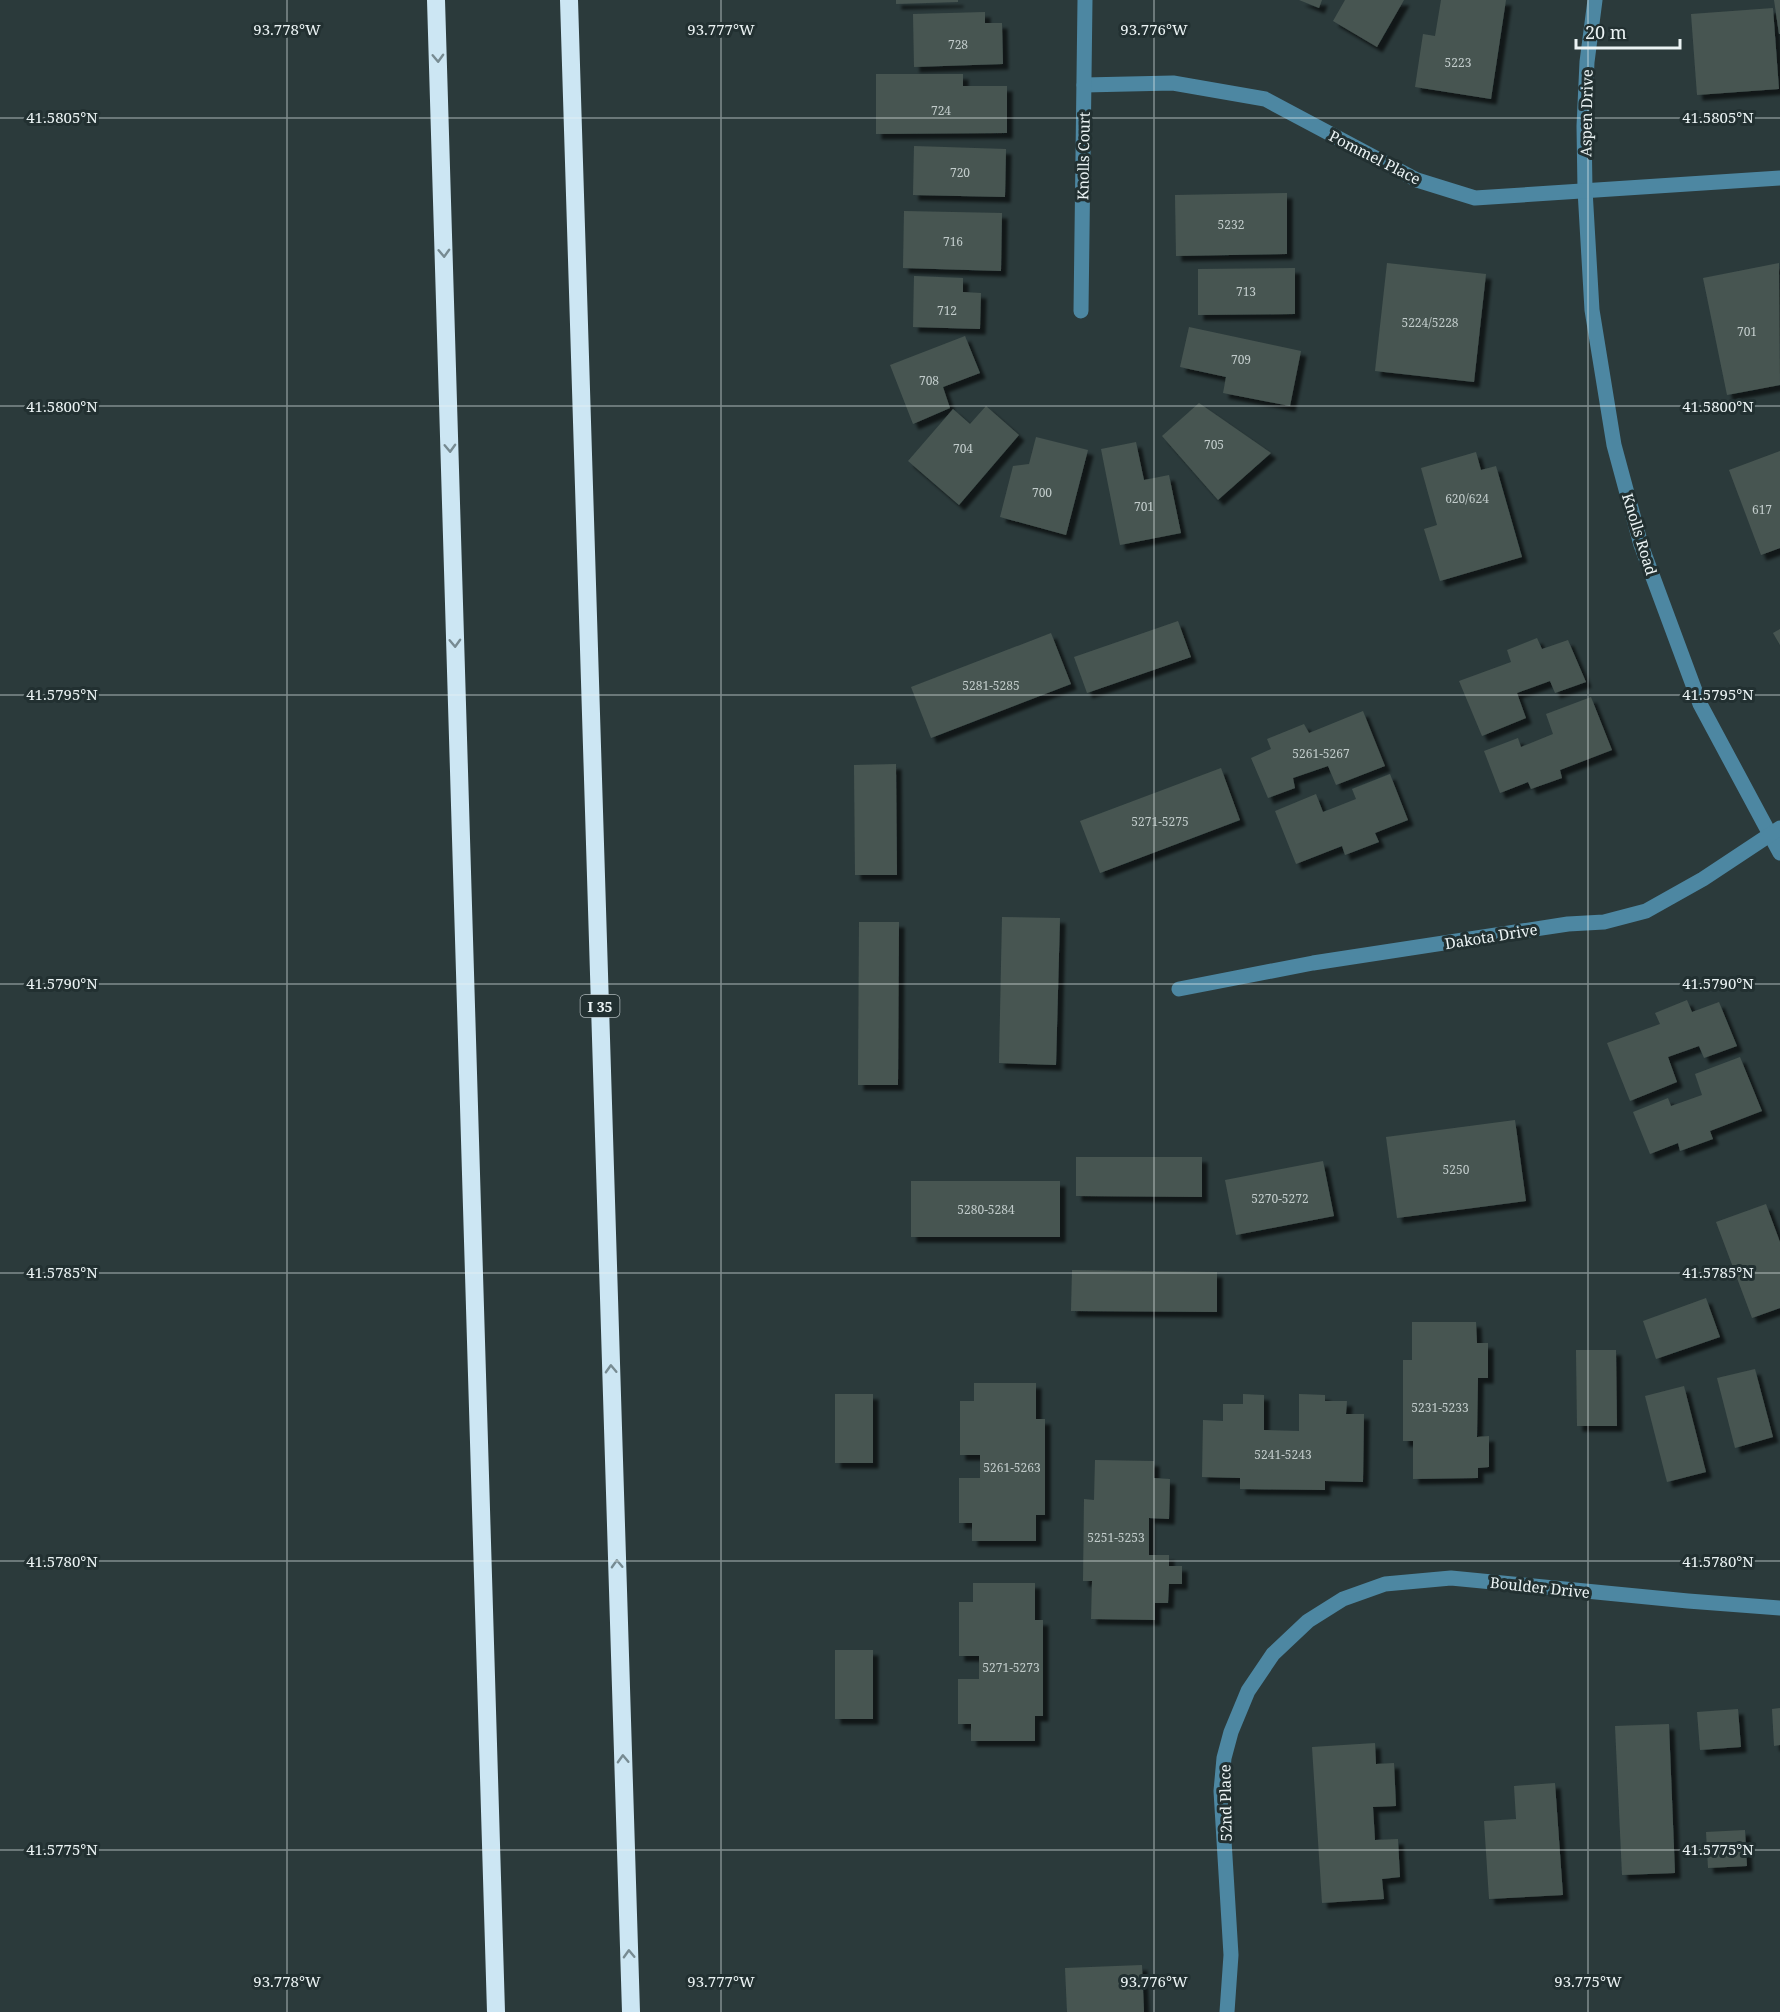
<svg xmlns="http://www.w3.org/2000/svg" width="1780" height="2012" font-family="'Noto Serif',serif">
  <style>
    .building { fill: #475551; filter: url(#shadow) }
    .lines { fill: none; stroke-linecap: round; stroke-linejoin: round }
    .minor { stroke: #4d87a2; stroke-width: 15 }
    .highway { stroke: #cce6f3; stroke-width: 18 }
    .oneway { stroke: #778b92 }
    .ticks { fill: none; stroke: #ebf3f4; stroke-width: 1.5; stroke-opacity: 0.45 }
    .labels { text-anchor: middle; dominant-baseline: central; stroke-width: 6; stroke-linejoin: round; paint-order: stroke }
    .number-label { font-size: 12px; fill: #c2cccb }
    .shield { fill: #223031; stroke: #afb8ba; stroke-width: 1.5 }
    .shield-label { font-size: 14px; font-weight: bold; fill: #ebf3f4 }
    .street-label { font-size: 15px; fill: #ebf3f4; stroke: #223031 }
    .ticks-label { font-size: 15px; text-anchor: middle; fill: #ebf3f4; stroke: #223031; stroke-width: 6; stroke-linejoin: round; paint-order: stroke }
  </style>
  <defs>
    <filter id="shadow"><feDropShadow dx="5.5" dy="5.5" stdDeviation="1.5" flood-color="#0009"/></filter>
  </defs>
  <rect width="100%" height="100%" fill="#2b3a3b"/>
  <g class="building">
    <path d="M896,0H958V2L896,4Z"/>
    <path d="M1299,0H1322L1319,8Z"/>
    <path d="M1345,0H1404L1377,47L1333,21Z"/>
    <path d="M1441,0H1506L1491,99L1415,87L1423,34L1435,36Z"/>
    <path d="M1774,0H1780V34H1779Z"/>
    <path d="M1773,8L1779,89L1697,95L1691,14Z"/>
    <path d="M985,12V23H1002L1003,64L914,67L913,14Z"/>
    <path d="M876,74H963V86H1007V133L876,134Z"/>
    <path d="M914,146L1006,149L1005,197L913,195Z"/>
    <path d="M1287,193V254L1176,256L1175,195Z"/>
    <path d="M904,211L1002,213L1001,271L903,268Z"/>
    <path d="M1387,263L1486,274L1474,382L1375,371Z"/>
    <path d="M1779,263L1780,385L1727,395L1703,278Z"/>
    <path d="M1295,268V314L1198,315V269Z"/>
    <path d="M914,276L963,278V292L981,293L980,329L913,327Z"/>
    <path d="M1189,327L1301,351L1290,406L1223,393L1226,377L1180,367Z"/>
    <path d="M965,336L980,373L943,387L950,408L913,424L890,365Z"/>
    <path d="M1199,403L1271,453L1218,500L1162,436Z"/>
    <path d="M986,406L1019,435L959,505L908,461L953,409L970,424Z"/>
    <path d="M1036,437L1088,450L1066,535L1000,517L1013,466L1029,464Z"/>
    <path d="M1136,442L1144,480L1169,475L1181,533L1120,545L1101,449Z"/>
    <path d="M1780,451V548L1761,555L1729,470Z"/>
    <path d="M1476,452L1481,470L1496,466L1522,557L1440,581L1424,529L1437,525L1421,468Z"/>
    <path d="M1178,621L1191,657L1087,693L1074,657Z"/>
    <path d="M1780,629V645L1773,633Z"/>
    <path d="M1051,633L1071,684L931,738L911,687Z"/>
    <path d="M1537,638L1542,649L1568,640L1586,682L1555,693L1550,681L1517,693L1526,718L1482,736L1459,681L1511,662L1507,650Z"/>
    <path d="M1591,697L1612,750L1560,770L1562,778L1531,789L1528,782L1500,793L1484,751L1518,738L1521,747L1553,734L1546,714Z"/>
    <path d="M1363,711L1385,766L1336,785L1328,766L1293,778L1295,788L1268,798L1251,758L1271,749L1267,739L1304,724L1309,733Z"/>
    <path d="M896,764L897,875H855L854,765Z"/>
    <path d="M1221,768L1240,820L1100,873L1080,821Z"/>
    <path d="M1390,774L1408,820L1375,833L1379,842L1345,855L1342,846L1296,864L1275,811L1316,794L1323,812L1356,799L1352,789Z"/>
    <path d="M1002,917L1060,918L1056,1065L999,1063Z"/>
    <path d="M859,922H899L898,1085H858Z"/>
    <path d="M1687,1000L1692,1012L1719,1002L1737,1046L1704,1058L1699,1046L1668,1057L1677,1082L1630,1101L1607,1043L1660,1024L1655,1013Z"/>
    <path d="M1740,1057L1762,1111L1710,1131L1713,1139L1680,1151L1678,1143L1650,1154L1633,1112L1668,1098L1671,1106L1702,1095L1695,1074Z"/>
    <path d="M1515,1120L1526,1201L1397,1218L1386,1137Z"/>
    <path d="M1076,1157H1202V1197L1076,1196Z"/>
    <path d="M1323,1161L1334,1216L1236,1235L1225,1180Z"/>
    <rect x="911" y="1181" width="149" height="56"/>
    <path d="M1766,1204L1780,1242V1308L1752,1318L1716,1222Z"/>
    <path d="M1072,1270L1217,1272V1312L1071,1311Z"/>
    <path d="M1706,1298L1720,1337L1656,1359L1643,1321Z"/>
    <path d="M1412,1322H1476L1477,1343H1488V1378H1478L1477,1437L1489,1436V1467L1478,1468V1478L1413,1479V1441H1403V1360H1412Z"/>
    <path d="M1576,1350H1616L1617,1426H1577Z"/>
    <path d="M1755,1369L1773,1437L1735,1448L1717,1378Z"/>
    <path d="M974,1383H1036V1419H1045V1515H1036V1541H972V1523H959V1478H980V1455H960V1401H974Z"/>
    <path d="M1684,1386L1706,1472L1667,1482L1645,1396Z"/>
    <rect x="835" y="1394" width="38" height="69"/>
    <path d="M1243,1394L1264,1395V1430L1299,1431V1394L1325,1395V1401H1347L1346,1414H1364L1363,1482L1325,1481V1490L1240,1489V1478L1202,1477L1203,1420L1223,1421V1404H1243Z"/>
    <path d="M1095,1460L1154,1461V1478L1170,1479L1169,1519L1149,1518V1555H1169V1566H1182V1584H1169L1168,1603H1155V1620L1091,1619L1092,1581H1083L1084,1499L1094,1500Z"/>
    <path d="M973,1583H1035V1620H1043V1716H1035V1741H971V1724H958V1679H979V1656H959V1602H973Z"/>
    <rect x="835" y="1650" width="38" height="69"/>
    <path d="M1780,1708V1745L1774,1746L1772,1709Z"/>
    <path d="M1738,1709L1741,1747L1700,1750L1697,1712Z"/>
    <path d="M1669,1724L1675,1873L1622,1875L1615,1726Z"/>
    <path d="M1375,1743L1376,1764L1394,1763L1396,1806L1373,1807L1375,1840L1398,1839L1400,1877L1382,1879L1384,1899L1322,1903L1312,1747Z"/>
    <path d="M1555,1783L1563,1895L1489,1899L1484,1821L1516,1819L1514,1786Z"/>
    <path d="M1745,1830L1747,1866L1708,1868L1706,1832Z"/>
    <path d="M1142,1965L1144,2012H1067L1065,1968Z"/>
  </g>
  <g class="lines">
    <g class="minor">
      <path d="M1595,0L1587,62L1584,126L1585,190L1592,310L1614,445L1641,545L1700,704L1780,853"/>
      <path d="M1084,85L1173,83L1265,99L1417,180L1475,198L1780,178"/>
      <path d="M1081,311L1085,0"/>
      <path d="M1179,989L1313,963L1568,924L1604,922L1646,911L1703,879L1780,828"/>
      <path d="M1227,2012L1231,1955L1221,1791L1224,1758L1231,1732L1248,1691L1273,1654L1308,1621L1343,1599L1385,1584L1451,1578L1688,1601L1780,1608"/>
    </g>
    <g class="highway">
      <path d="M436,0L496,2012"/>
      <path d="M569,0L631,2012"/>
    </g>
  </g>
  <defs><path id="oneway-chevron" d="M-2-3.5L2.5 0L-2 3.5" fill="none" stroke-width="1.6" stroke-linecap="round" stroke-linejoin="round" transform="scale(1.5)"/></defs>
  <g class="oneway">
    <use href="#oneway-chevron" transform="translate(438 58) rotate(88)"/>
    <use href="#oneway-chevron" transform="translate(444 253) rotate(88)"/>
    <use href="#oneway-chevron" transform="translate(450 448) rotate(88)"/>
    <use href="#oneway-chevron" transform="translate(455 643) rotate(88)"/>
    <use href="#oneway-chevron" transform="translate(611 1369) rotate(-92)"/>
    <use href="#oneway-chevron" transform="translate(617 1564) rotate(-92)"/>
    <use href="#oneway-chevron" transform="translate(623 1759) rotate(-92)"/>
    <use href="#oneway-chevron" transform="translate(629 1954) rotate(-92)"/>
  </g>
  <path class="ticks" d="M287,0V2012M721,0V2012M1154,0V2012M1588,0V2012M0,118H1780M0,406H1780M0,695H1780M0,984H1780M0,1273H1780M0,1561H1780M0,1850H1780"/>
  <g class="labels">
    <g class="number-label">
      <text x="958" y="44">728</text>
      <text x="1458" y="62">5223</text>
      <text x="941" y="110">724</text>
      <text x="960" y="172">720</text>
      <text x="1231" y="224">5232</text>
      <text x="953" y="241">716</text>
      <text x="1246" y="291">713</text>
      <text x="947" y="310">712</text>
      <text x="1430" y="322">5224/5228</text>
      <text x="1747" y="331">701</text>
      <text x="1241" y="359">709</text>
      <text x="929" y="380">708</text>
      <text x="1214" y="444">705</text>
      <text x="963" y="448">704</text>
      <text x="1042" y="492">700</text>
      <text x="1467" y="498">620/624</text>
      <text x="1144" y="506">701</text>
      <text x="1762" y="509">617</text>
      <text x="991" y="685">5281-5285</text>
      <text x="1321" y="753">5261-5267</text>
      <text x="1160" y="821">5271-5275</text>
      <text x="1456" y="1169">5250</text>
      <text x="1280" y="1198">5270-5272</text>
      <text x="986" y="1209">5280-5284</text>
      <text x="1440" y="1407">5231-5233</text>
      <text x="1283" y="1454">5241-5243</text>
      <text x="1012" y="1467">5261-5263</text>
      <text x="1116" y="1537">5251-5253</text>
      <text x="1011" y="1667">5271-5273</text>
    </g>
    <rect class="shield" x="580.5" y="995" width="39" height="22" rx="4.5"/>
    <g class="shield-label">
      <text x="600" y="1006">I 35</text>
    </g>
    <g class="street-label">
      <text transform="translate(1586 113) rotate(-89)">Aspen Drive</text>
      <text transform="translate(1083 156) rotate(-89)">Knolls Court</text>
      <text transform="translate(1375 157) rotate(27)">Pommel Place</text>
      <text transform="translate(1640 534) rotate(73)">Knolls Road</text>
      <text transform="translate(1491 936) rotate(-9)">Dakota Drive</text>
      <text transform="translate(1540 1587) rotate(6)">Boulder Drive</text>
      <text transform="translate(1225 1803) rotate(-91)">52nd Place</text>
    </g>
  </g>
  <g class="ticks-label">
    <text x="287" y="35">93.778°W</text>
    <text x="721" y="35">93.777°W</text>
    <text x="1154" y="35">93.776°W</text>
    <text x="62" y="123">41.5805°N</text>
    <text x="1718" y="123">41.5805°N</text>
    <text x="62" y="412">41.5800°N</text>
    <text x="1718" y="412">41.5800°N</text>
    <text x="62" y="700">41.5795°N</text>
    <text x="1718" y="700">41.5795°N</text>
    <text x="62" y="989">41.5790°N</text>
    <text x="1718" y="989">41.5790°N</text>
    <text x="62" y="1278">41.5785°N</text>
    <text x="1718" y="1278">41.5785°N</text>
    <text x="62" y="1567">41.5780°N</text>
    <text x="1718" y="1567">41.5780°N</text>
    <text x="62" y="1855">41.5775°N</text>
    <text x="1718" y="1855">41.5775°N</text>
    <text x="287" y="1987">93.778°W</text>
    <text x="721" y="1987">93.777°W</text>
    <text x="1154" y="1987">93.776°W</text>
    <text x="1588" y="1987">93.775°W</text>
  </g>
  <path d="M1576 39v9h104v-9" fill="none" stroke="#ebf3f4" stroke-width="3"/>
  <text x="1585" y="39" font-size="18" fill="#ebf3f4" stroke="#223031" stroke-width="4.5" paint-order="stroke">20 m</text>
</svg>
